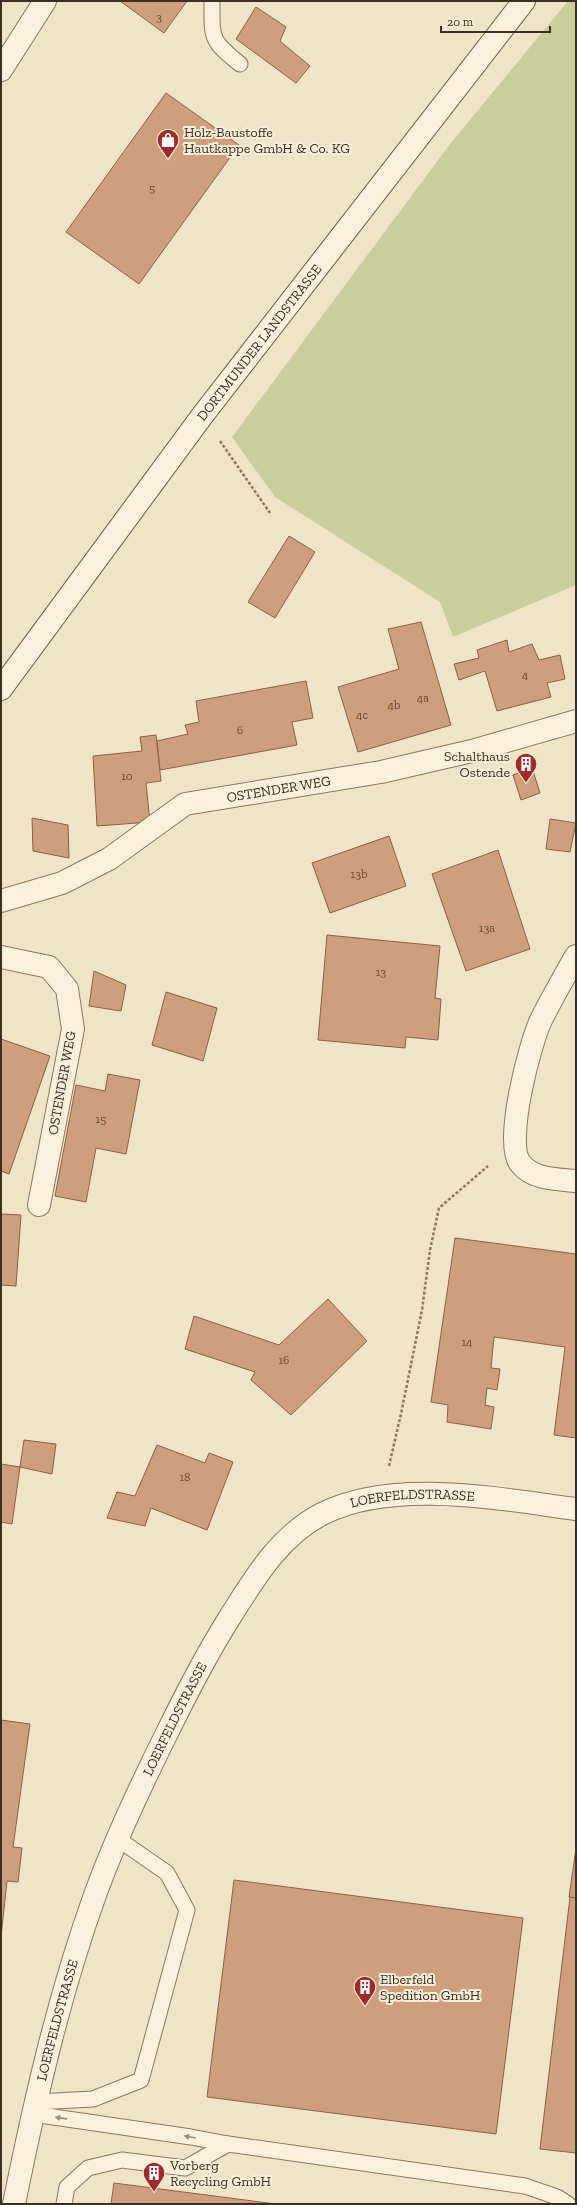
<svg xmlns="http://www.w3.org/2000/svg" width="577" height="2205" font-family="'Zilla Slab',serif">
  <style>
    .green { fill: #c9cf9b }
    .building { fill: #cf9f7d; stroke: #8d5f41 }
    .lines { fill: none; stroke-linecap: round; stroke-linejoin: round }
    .lane-casing { stroke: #8d765c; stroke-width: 17 }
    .street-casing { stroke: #8d765c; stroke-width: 24 }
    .secondary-casing { stroke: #6f573f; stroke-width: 24 }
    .path { stroke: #8d765c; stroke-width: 2.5; stroke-dasharray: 3 2; stroke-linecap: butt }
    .lane { stroke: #faf1dc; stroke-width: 15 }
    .street { stroke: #faf1dc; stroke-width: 22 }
    .secondary { stroke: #faf1dc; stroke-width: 22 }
    .oneway { fill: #9c907e }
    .labels { text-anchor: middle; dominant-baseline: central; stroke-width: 4; stroke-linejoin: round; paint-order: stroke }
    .number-label { font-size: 12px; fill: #624a37 }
    .poi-label { font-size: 14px; fill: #3d2e20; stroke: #f7eed8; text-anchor: start }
    .street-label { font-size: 14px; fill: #3d2e20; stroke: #f7eed8 }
  </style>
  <rect width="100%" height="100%" fill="#f0e4c8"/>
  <path class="green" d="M568,1H576V585L453,637L440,602L275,497L232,437L450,144Z"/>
  <g class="building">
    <path d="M120,1H187L164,33Z"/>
    <path d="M256,7L286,27L280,41L310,66L296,83L236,39Z"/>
    <path d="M166,93L239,145L139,284L66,232Z"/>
    <path d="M289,536L315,552L275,618L248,602Z"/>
    <path d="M421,622L451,725L358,752L338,687L399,669L388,629Z"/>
    <path d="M507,640L509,652L532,644L539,660L560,655L565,679L547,683L551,697L497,711L485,671L459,680L454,664L479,658L477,650Z"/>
    <path d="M306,681L313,718L292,722L297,745L160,770L157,741L188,734L185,725L199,722L196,701Z"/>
    <path d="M156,735L161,781L146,783L150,822L97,826L93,756L142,751L140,737Z"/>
    <path d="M532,768L540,793L521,800L513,775Z"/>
    <path d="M32,818L68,825L69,858L33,851Z"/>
    <path d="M550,819L576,823L570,852L546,849Z"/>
    <path d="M389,836L406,886L330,913L312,863Z"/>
    <path d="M498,850L530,949L466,971L432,874Z"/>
    <path d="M327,935L440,946L435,998L441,999L438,1040L406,1037L405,1048L318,1040Z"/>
    <path d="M94,971L126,985L121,1011L89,1006Z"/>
    <path d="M166,992L217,1008L203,1061L152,1045Z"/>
    <path d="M1,1039L50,1056L9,1174L1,1171Z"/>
    <path d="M108,1074L140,1080L126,1154L96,1148L86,1202L55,1196L76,1085L105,1091Z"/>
    <path d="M1,1214L21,1215L16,1286L1,1285Z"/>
    <path d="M455,1238L576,1254V1438L554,1435L565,1347L494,1337L491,1368L500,1369L497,1390L487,1388L485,1405L494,1407L491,1429L447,1422L448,1405L431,1402Z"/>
    <path d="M328,1299L367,1341L291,1415L251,1380L255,1372L185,1349L194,1316L279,1345Z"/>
    <path d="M24,1440L56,1444L52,1474L20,1467Z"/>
    <path d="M157,1445L205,1463L209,1453L233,1462L207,1530L151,1508L145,1526L107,1518L117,1492L135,1496Z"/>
    <path d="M1,1464L20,1467L12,1524L1,1522Z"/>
    <path d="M1,1720L30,1724L13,1847L22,1848L18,1882L7,1881L1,1937Z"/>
    <path d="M576,1848V1898L569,1897Z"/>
    <path d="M234,1880L523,1918L496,2134L207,2097Z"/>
    <path d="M570,1897L576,1898V2153L540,2149Z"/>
    <path d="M114,2183L276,2204H111Z"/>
  </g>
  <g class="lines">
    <g class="lane-casing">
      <g id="lane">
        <path d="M212,1C212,39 210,40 240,64"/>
        <path d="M36,2102L93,2099L141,2080L187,1910L167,1873L118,1839"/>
        <path d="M33,2114L191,2137L228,2144"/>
        <path d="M64,2204L67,2187L88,2168L122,2160L185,2168L228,2144L525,2186L557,2197L568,2204"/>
      </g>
    </g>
    <g class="street-casing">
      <g id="street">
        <path d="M1,70L45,1"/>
        <path id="s1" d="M1,901L62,883L109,859L185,804L381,772L472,751L576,721"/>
        <path d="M576,956C564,977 552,998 541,1020C530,1043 504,1142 520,1163C533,1180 557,1179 576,1181"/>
        <path d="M1,957L49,967L67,989L73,1029L39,1205"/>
        <path id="s2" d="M14,2204C35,2100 59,1995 95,1895C115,1840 140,1787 166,1735C186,1694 206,1655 230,1617C254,1579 279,1536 322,1514C393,1478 500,1499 576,1509"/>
      </g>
    </g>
    <g class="secondary-casing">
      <g id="secondary">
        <path id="s3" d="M1,689L202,416L524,1"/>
      </g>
    </g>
    <g class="path">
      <path d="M220,441L270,513"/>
      <path d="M389,1466L401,1414L422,1310L430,1250L439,1208L488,1166"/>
    </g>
    <use href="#lane" class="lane"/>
    <use href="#street" class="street"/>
    <use href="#secondary" class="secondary"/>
  </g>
  <defs><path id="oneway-solid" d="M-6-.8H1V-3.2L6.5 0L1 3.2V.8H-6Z"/></defs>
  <g class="oneway">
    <use href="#oneway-solid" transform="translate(61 2118) rotate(-172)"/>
    <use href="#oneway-solid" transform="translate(190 2137) rotate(-170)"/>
  </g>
  <defs>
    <g id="shop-pin" transform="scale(1.15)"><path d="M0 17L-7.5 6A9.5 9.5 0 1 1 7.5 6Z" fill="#9e2a2b" stroke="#f7eed8"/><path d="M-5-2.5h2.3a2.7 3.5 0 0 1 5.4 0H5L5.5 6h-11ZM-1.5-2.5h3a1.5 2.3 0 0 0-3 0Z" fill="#fff"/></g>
    <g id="building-pin" transform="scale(1.15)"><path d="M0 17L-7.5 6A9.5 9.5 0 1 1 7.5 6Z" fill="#9e2a2b" stroke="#f7eed8"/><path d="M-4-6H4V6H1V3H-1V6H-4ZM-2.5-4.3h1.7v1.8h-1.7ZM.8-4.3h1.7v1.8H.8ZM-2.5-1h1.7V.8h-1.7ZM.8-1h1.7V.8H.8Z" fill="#fff"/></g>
  </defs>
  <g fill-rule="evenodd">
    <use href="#shop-pin" x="168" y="140"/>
    <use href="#building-pin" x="526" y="764"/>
    <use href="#building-pin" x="365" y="1987"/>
    <use href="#building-pin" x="154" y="2173"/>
  </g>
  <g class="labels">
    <g class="number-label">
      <text x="159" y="17">3</text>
      <text x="152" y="188">5</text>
      <text x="525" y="675">4</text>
      <text x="423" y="698">4a</text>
      <text x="394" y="705">4b</text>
      <text x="362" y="715">4c</text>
      <text x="240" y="730">6</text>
      <text x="127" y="776">10</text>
      <text x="359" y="874">13b</text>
      <text x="487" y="928">13a</text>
      <text x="381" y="972">13</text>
      <text x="101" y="1119">15</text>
      <text x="467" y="1342">14</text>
      <text x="284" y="1360">16</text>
      <text x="185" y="1477">18</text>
    </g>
    <g class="poi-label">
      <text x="184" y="132">Holz-Baustoffe<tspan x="184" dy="16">Hautkappe GmbH &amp; Co. KG</tspan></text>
      <text x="510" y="756" text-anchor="end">Schalthaus<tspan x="510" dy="16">Ostende</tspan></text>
      <text x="380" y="1979">Elberfeld<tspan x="380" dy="16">Spedition GmbH</tspan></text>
      <text x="170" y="2165">Vorberg<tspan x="170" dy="16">Recycling GmbH</tspan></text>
    </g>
    <g class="street-label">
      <text stroke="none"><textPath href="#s3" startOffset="432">DORTMUNDER LANDSTRASSE</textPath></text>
      <text stroke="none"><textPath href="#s1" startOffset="305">OSTENDER WEG</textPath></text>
      <text transform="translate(62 1083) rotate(-80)">OSTENDER WEG</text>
      <text stroke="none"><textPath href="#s2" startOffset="862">LOERFELDSTRASSE</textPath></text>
      <text stroke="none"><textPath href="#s2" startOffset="513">LOERFELDSTRASSE</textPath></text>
      <text stroke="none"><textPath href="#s2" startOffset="189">LOERFELDSTRASSE</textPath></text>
    </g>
  </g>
  <rect width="577" height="2205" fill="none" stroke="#3d2e20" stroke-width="4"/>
  <path d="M441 26v6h109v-6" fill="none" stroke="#3d2e20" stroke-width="2"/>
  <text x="447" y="26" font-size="12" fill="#3d2e20" stroke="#f7eed8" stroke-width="3" paint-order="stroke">20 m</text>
</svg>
